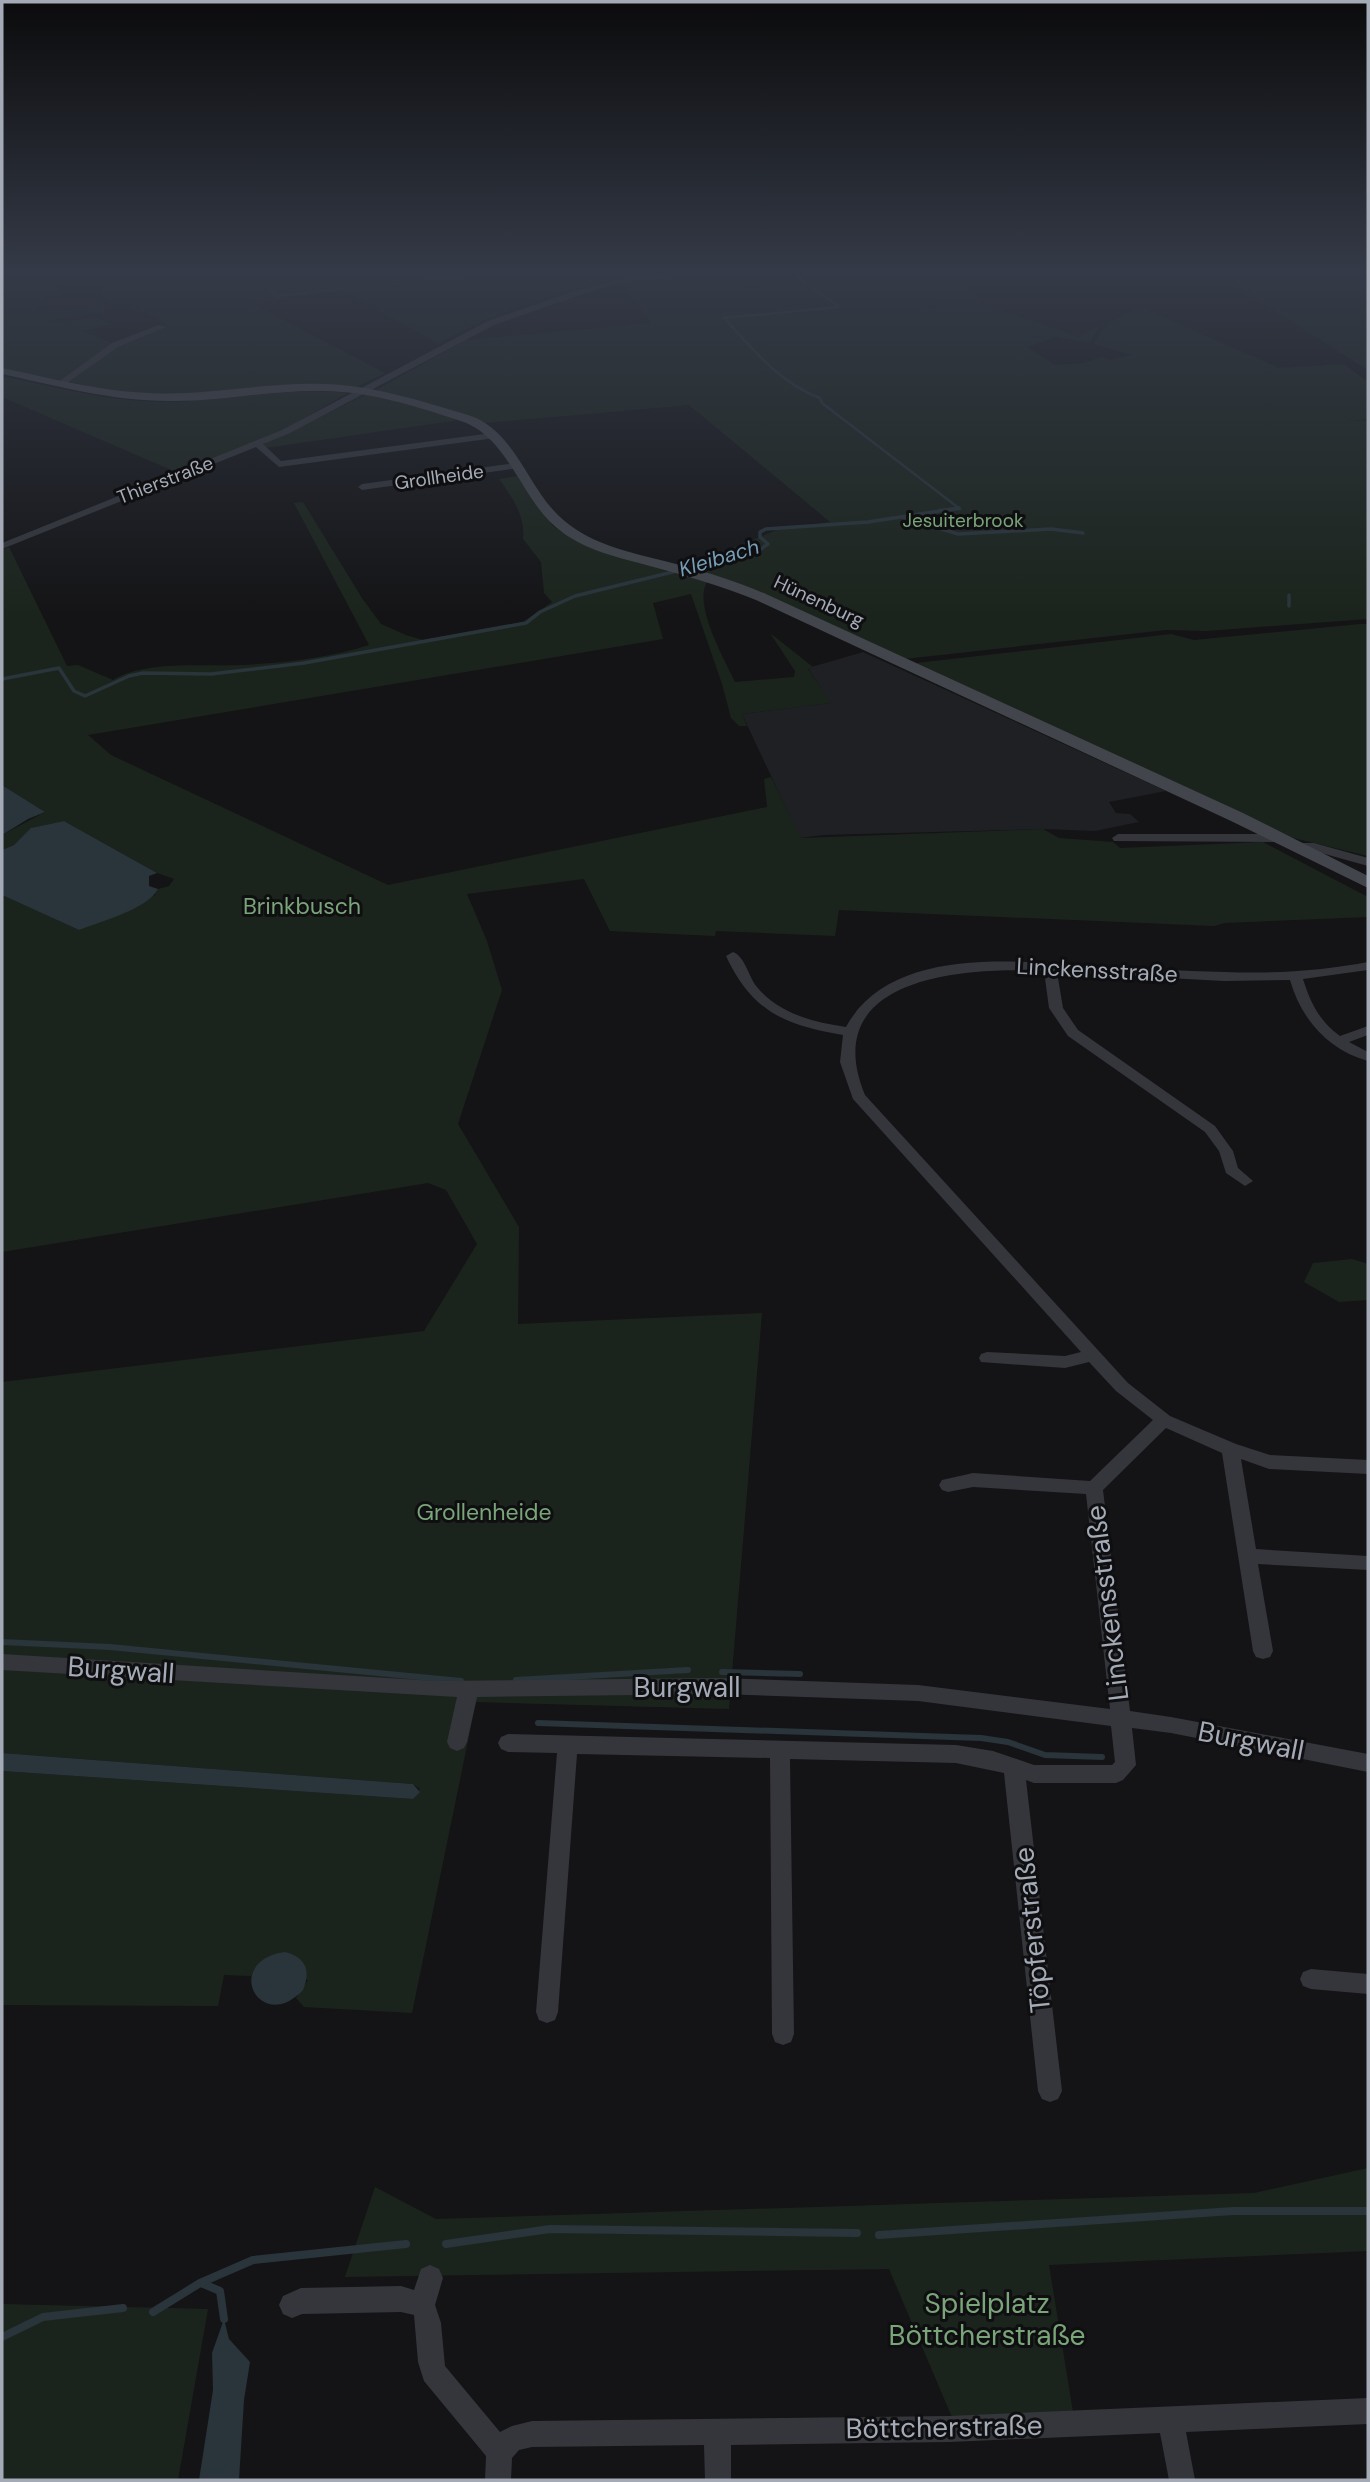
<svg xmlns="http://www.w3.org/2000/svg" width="1370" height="2482" font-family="'DM Sans',sans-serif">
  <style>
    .built { fill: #1f2023 }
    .green { fill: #1b241c; fill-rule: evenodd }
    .water { fill: #29343b }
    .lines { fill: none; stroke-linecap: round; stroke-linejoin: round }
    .stream-far3 { stroke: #29343b; stroke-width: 2.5 }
    .stream-far2 { stroke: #29343b; stroke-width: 3.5 }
    .stream-far1 { stroke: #29343b; stroke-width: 6 }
    .stream { stroke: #29343b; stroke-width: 8 }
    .street { fill: #34363b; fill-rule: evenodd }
    .secondary { fill: #42454b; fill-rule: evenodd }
    .labels { text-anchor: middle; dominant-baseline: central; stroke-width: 6; stroke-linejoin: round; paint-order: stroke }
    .far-street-label { font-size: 19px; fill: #a4abb7; stroke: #0f0f11 }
    .far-park-label { font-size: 19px; fill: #7aa479; stroke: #0f0f11 }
    .far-water-label { font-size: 21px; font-style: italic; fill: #779eb6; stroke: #0f0f11 }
    .park-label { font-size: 23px; fill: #7aa479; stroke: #0f0f11 }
    .street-label { font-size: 23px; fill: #a4abb7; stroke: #0f0f11 }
    .near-street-label { font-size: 28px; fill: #a4abb7; stroke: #0f0f11 }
    .near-park-label { font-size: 28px; fill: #7aa479; stroke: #0f0f11 }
  </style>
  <rect width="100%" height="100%" fill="#141416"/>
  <path class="built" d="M863,652L1166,791L1109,802L1116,813L1130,814L1139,822L1095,831L1043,829L823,835L800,838L742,714L830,703L808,668Z"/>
  <g class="green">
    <path d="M2,268H620L627,275C563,291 495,310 439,344L344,291L249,302L385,373L355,388L214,395L131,394L2,369ZM121,271L129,278L106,282L101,288L106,302L161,317L158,320L168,326L118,346L84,331L112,324L99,318L49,322L48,320L105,313L102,306L37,311L36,307H46L43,298L59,296L57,284Z"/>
    <path d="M798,268H961L972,294L984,302L938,303L919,308L986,305L1079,337L1107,321L1095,332L1090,343L1055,337L1027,347L1055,365L1084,363L1101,357L1110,360L1132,355L1094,344C1104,323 1120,316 1141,307L1279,368L1344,364L1368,382V419L1346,421L1368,420V619L1206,631L1166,630L904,659L763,594L687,566L777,530L830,522L689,405L484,423L473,418L265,448L260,445L374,391L466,340L651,323L621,283L718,272L724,278L734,277L746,288L801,285L809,282L808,277Z"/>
    <path d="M1329,271H1368V370L1214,273H1236L1248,283H1349Z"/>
    <path d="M2,376C55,387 111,402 166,402C226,401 287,387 347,393L283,431L176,472L2,397Z"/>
    <path d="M517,476L554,527L564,533L667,571L707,582C693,605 725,660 735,682L794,677L795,671L770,633L813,667L808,669L831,703L742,714L747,726H739L731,718L722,684L691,594L653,603L663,639L88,735L111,755L388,885L767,807L764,779L771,777L801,838L1043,829L1059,838L1113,842L1120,848L1263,842L1368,897V917L1225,923L1214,926L839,910L835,936L716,931L715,936L610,931L584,879L467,894L487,941L502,990L458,1124L519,1227L518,1324L762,1313L729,1709L476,1702L412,2013L304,2007L296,1998L308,1980L256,1966L251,1976L224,1975L218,2006L2,2005V1771L413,1799L420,1789L413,1784L2,1753V1382L424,1331L477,1244L446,1190L428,1183L2,1252V895L79,930L155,895L158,889L169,886L174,879L157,873L64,821L32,828L14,845L2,850V835L45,812L2,785V550L9,547L67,666L78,665L113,680C146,660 203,667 241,665C282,663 330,658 369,645L294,503L303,502L362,598L381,624L406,635L423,640L523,622L552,602L544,593L541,562L523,539C526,516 511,496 499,479Z"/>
    <path d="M1360,624H1368V856L1285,836L916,663L1171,634L1194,640Z"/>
    <path d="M1352,1259L1368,1264V1300L1339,1302L1304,1282L1313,1263Z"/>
    <path d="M1368,2168V2251L1049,2265L1074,2418L954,2422L889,2269L345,2277L375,2187L436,2219L1254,2193Z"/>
    <path d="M2,2304L208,2309L178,2480H2Z"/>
  </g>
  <g class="water">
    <path d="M2,785L45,812L28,819L2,835Z"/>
    <path d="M64,821L157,873L149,876V886L158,889C148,909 99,922 79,930L2,895V850L14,845L31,828Z"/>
    <path d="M2,1753L413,1784L420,1792L413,1799L2,1771Z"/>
    <path d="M285,1952C306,1957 311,1971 303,1990C260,2036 221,1961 285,1952Z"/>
    <path d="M224,2319L229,2339L250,2362L244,2400L239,2480H199L213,2390L212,2353Z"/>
  </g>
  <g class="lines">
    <g class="stream-far3">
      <path d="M261,268L262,276L274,293"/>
      <path d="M791,268L806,284L840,307L724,318C753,349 779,383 820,398L822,403L960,509L939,510"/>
      <path d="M276,296L548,268"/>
    </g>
    <g class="stream-far2">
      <path d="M903,517L958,534L1051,529L1083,533"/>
      <path d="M1289,595V606"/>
      <path d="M2,679L59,668L74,691L85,696L129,676L143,673L211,674L304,663L526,623L540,612L575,596L758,551L768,544L760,537V532L766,529L868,522L959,508"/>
    </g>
    <g class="stream-far1">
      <path d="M2,1642L110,1647L461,1681"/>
      <path d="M722,1672L800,1674"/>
      <path d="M516,1680L688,1670"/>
      <path d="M538,1723L981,1738L1008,1742L1045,1755L1102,1757"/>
    </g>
    <g class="stream">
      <path d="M879,2235L1233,2211H1368"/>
      <path d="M446,2244L550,2229L857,2233"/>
      <path d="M201,2283L220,2291L224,2319"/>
      <path d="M153,2312L200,2283L253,2260L406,2244"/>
      <path d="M2,2337L43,2317L123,2308"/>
    </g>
    <g class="street">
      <path d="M722,268H745L622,283L583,294L494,325L288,434L263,444L281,461L492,433L495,434V438L279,467L256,447L2,549V543L282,430L488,321L577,290L622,279Z"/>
      <path d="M1198,268H1207L1209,270L1205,272Z"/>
      <path d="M159,325L166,327L118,347L64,385L57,383L112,343Z"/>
      <path d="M515,463L519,466L518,468L362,490L358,487L362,484Z"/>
      <path d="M1118,834H1279L1285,838L1279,842L1114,841L1112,838Z"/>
      <path d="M1299,843H1314L1368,858V866L1314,851L1295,850V844Z"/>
      <path d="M733,952C745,956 749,978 757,987C779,1014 813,1022 846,1027C890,946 1014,961 1091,966C1136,968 1180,971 1225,972C1273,974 1320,971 1368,962V970L1303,979C1310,1002 1320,1022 1340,1036L1368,1026V1035L1349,1042L1368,1052V1061C1328,1050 1301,1019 1290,980L1224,981L1057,972L1063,1008L1078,1030L1215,1126L1233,1151L1238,1168L1253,1181L1245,1186L1226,1173L1219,1151L1205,1132L1068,1036L1049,1008L1044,971C966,967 816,976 865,1095L1128,1383L1170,1416L1236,1444L1270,1455L1368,1460V1474L1269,1469L1241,1459L1256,1549L1368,1556V1570L1258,1564L1273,1651L1270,1657L1263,1659L1256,1657L1253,1651L1222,1453L1166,1428L1103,1490L1130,1711L1171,1717L1368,1754V1772L1171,1733L1132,1728L1136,1765L1123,1780L1116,1783H1034L1026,1780L1062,2091L1058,2099L1050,2102L1042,2099L1038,2091L1004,1773L956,1763L790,1759L794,2034L791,2042L783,2045L775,2042L772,2034L770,1758L577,1754L558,2012L555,2020L547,2023L539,2020L536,2012L557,1753L508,1752L501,1749L498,1743L501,1737L508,1734L956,1745L993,1751L1034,1765H1112L1115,1762L1111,1726L918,1701L719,1694L477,1697L467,1742L464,1748L457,1751L450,1748L447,1742L457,1697L2,1670V1654L436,1681L719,1678L918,1685L1110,1709L1086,1494L973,1487L948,1492L942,1490L939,1485L942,1480L973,1473L1090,1481L1153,1420L1116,1391L1089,1362L1065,1368L981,1362L979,1358L981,1354L987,1352L1065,1356L1081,1352L853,1099L840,1062L843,1035C785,1025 752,1012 726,956Z"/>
      <path d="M1311,1969L1368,1974V1994L1311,1989L1303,1986L1300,1979L1303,1972Z"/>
      <path d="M430,2265L439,2269L443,2278L435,2305L441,2323L445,2366L500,2432L512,2426L532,2421L949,2416L1368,2398V2424L1186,2432L1195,2480H1169L1160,2433L949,2442L731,2445V2480H705L704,2445L532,2447L519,2450L512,2458L511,2480H485L486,2456L424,2381L418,2362L414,2315L401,2312L302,2314L292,2318L283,2314L279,2305L283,2296L301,2288L401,2286L414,2290L421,2269Z"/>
    </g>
    <path class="secondary" d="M2,368C50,378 99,391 148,393C207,396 265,382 323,384C372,385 421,401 468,415C514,429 527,486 559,516C591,547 639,554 680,565C710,573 738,582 766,594L1243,813L1368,876V888L1231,821L756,600C722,586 686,576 650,566C621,558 587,551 562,532C521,503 511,438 461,421C416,406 368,391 322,391C270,390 220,402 169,401C112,401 57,386 2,374Z"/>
  </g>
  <linearGradient id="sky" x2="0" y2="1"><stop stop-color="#0b0b0c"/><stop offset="0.44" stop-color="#343a47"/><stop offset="1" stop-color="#343a47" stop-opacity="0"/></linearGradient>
  <rect width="1370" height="616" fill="url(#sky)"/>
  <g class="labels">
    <g class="far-street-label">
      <text transform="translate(439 477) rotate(-8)">Grollheide</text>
      <text transform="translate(165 480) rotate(-21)">Thierstraße</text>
      <text transform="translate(819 601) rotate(25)">Hünenburg</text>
    </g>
    <g class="far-park-label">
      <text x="963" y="520">Jesuiterbrook</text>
    </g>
    <g class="far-water-label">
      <text transform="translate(719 558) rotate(-17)">Kleibach</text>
    </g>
    <g class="park-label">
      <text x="302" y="906">Brinkbusch</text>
      <text x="484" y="1512">Grollenheide</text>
    </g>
    <g class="street-label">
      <text transform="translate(1097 970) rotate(3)">Linckensstraße</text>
    </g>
    <g class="near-street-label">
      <text transform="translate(1107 1603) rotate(-97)">Linckensstraße</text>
      <text transform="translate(121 1670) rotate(4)">Burgwall</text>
      <text x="687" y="1687">Burgwall</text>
      <text transform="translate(1251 1741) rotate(11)">Burgwall</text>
      <text transform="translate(1032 1930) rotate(-96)">Töpferstraße</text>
      <text transform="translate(944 2427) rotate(-1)">Böttcherstraße</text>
    </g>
    <g class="near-park-label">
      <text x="987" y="2303">Spielplatz<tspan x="987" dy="32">Böttcherstraße</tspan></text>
    </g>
  </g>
  <rect width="1370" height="2482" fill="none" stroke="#a4abb7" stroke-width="7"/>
</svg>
